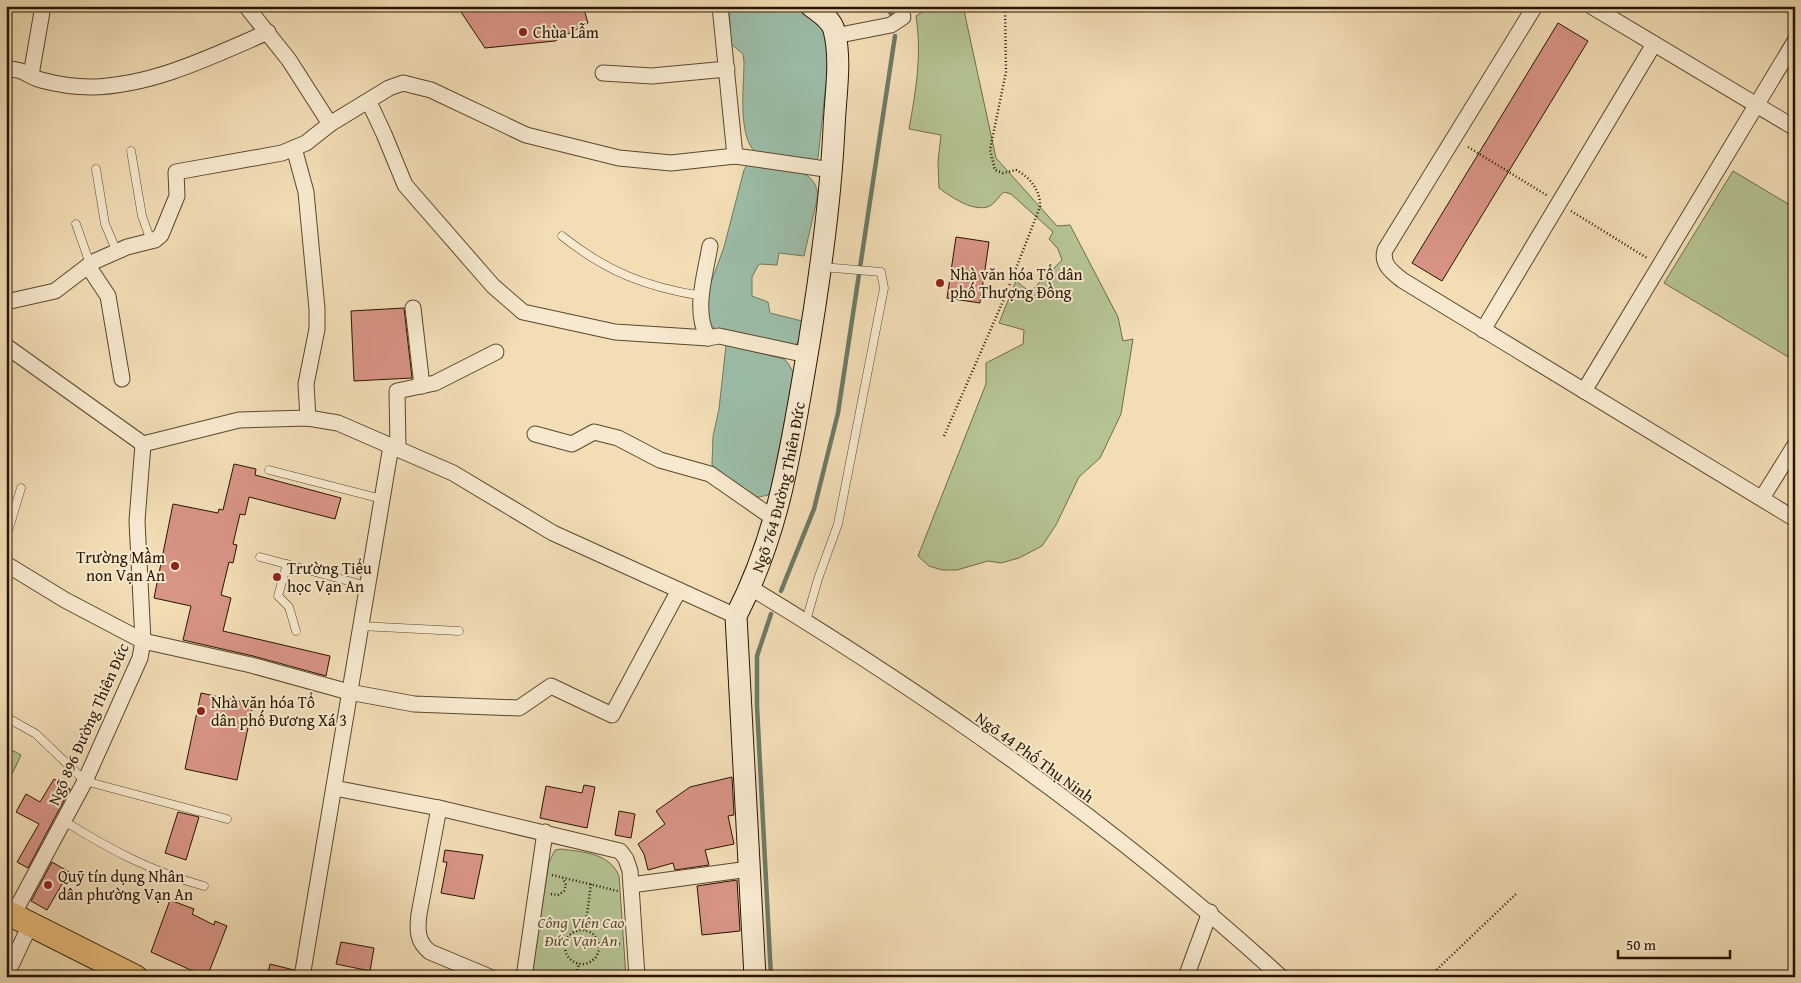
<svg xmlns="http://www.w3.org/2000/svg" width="1801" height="983" font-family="'Gentium Book Plus',serif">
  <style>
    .green { fill: #b5c292; stroke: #6e6c49 }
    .water { fill: #9cbda8; stroke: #6d7a65 }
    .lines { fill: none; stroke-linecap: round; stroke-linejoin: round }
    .stream { stroke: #6d7a65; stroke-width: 4.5 }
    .building { fill: #d89485; stroke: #271500 }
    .lane-casing { stroke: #5a472d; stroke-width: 9 }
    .street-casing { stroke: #5a472d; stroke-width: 17 }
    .secondary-casing { stroke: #271500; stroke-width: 23 }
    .primary-casing { stroke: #271500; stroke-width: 26 }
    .path { stroke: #271500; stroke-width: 2.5; stroke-dasharray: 1 2.5; stroke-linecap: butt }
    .lane { stroke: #f7e9cf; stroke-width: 8 }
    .street { stroke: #f7e9cf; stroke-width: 15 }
    .secondary { stroke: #f7e9cf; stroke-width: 21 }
    .primary { stroke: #e9be7a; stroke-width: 24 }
    .poi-dot { fill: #8f2418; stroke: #f7e9cf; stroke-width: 2 }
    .labels { text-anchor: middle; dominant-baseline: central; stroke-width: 4; stroke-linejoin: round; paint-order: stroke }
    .poi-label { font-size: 16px; fill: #271500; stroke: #f7e9cf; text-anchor: start }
    .street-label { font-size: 16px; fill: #271500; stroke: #f7e9cf }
    .park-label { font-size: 16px; font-style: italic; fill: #595233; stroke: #f7e9cf }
  </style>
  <rect width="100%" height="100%" fill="#f2ddb5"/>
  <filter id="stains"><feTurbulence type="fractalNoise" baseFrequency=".004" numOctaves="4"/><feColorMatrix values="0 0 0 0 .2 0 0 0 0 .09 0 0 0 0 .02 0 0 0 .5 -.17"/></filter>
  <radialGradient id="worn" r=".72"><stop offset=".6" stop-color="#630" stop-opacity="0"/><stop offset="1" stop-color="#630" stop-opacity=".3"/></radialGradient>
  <g class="green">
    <path d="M932,6H963L996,158L1057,226L1070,225L1118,317L1123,341L1133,339L1121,414L1100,458L1079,477L1056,525L1042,546L1019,558L1001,563L988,561L957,570H942L929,566L918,556L986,384V363L1023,344L1024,330L999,323L1016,281L1030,292L1062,260L1058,249L1049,239L1053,232L1011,194L1004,192C999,196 995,203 990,206C974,213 951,197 939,188L938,162L941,135L909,129C916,90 922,55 916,16Z"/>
    <path d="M1733,171L1795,208V361L1664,283Z"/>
    <path d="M6,747L21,755L6,787Z"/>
    <path d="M561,849C583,852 610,853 619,876L626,977H531L549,862L555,850Z"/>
  </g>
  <g class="water">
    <path d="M729,6H801L820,20L830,46L818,158L816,160L757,154C737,138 744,86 744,62L743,54L731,44Z"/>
    <path d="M747,165L802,173C813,178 816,184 818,195L804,256L779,253L777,265L759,264L752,277V296L768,302L770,313L802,321L800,339L794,348L723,334L709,324L708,291L724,247L744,170Z"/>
    <path d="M726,345L784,359L788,363L794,374L771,490L768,495L754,498L712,465L713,436L719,409Z"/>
  </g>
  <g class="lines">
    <g class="stream">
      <path d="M887,6L892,16"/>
      <path d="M781,591L814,509L838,413L895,36"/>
      <path d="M771,614L757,656V706L771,977"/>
    </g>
  </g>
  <g class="building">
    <path d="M457,6H583L588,23L555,41L485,48Z"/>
    <path d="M1558,23L1588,41L1442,281L1412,263Z"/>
    <path d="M956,237L989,242L980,303L947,298Z"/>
    <path d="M404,308L412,378L354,381L351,311Z"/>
    <path d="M234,464L256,469L255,475L341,498L335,519L249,497L245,515L240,514L233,544L237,545L233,563L229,562L221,595L231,598L223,631L330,656L326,676L253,656L183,640L191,606L154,598L173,504L218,513L219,509L223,510Z"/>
    <path d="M201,693L253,704L237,780L185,769Z"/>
    <path d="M732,777L734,815L728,816L734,844L705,850L709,865L675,870L673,863L648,870L644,854L638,844L665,824L656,811L690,787Z"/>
    <path d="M54,779L70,789L28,868L17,862L39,824L16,812L26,794L40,802Z"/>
    <path d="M584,785L595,787L587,828L540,818L546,786L582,793Z"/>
    <path d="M619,811L635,814L631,838L615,835Z"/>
    <path d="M178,812L199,817L186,860L165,853Z"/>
    <path d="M445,850L483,855L474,899L441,893L447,862H443Z"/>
    <path d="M52,862L69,872L47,910L31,901Z"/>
    <path d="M737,880L740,931L702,935L697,886Z"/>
    <path d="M170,900L194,909L192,914L214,925L215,921L227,926L207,977H193L195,972L151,952Z"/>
    <path d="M341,942L374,948L370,971L336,964Z"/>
    <path d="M270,964L294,970L293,977H267Z"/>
  </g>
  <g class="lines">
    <g class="lane-casing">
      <g id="lane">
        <path d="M131,151L142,216L151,241"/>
        <path d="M96,169L105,224L117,252"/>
        <path d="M76,224L90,264"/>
        <path d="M562,236C607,272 646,287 702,296"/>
        <path d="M269,470L382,499"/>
        <path d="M6,538L21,488"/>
        <path d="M260,557L367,586"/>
        <path d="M287,564L278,596L289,607L296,631"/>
        <path d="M806,621L818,579L838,524L884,288L881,272L822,267"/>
        <path d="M360,626L459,631"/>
        <path d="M6,717L36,734L85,781L227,819"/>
        <path d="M64,821C109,849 152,872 204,886"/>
      </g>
    </g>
    <g class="street-casing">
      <g id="street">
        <path d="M246,6L289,60L330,124"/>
        <path d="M720,6L735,156"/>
        <path d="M1535,6L1385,250C1381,264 1392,272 1402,280L1795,519"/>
        <path d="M1591,6L1795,128"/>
        <path d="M835,36L891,25L903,17"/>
        <path d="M6,69C26,69 26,76 41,80C56,84 76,87 91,87C152,86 213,56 268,32"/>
        <path d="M603,73L652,76L727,69"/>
        <path d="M31,75L43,6"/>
        <path d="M369,102L384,134L405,185L493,286L523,312L615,332L708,338L719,336L807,355"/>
        <path d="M294,148L306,192L317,309V329L306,384L308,418"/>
        <path d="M88,266L108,296L122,379"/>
        <path d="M6,302L55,291L93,262L127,247L155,240L161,235L177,196L176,172L282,153L306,143L330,124L389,88L403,83L431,90L526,135L619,158L671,163L735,156L832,170"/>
        <path d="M413,308L422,386"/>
        <path d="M1483,330L1654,44"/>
        <path d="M708,338C693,311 705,276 710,246"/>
        <path d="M6,346L143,444"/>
        <path d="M1584,391L1795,41"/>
        <path d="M535,434L572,444L594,432L618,438L660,460L710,474L776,520"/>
        <path d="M143,444L239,420L308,418L338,423L453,473L553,533L736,616"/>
        <path d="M398,449L397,391L435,383L496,352"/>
        <path d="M1762,498L1795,445"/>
        <path d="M6,564L65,600L143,641L251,665L349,692L414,704L519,708L551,686L612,715L679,590"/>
        <path d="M751,588C938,701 1119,829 1281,977"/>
        <path d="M334,788L439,808L620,851L626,859L630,871L637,977"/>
        <path d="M439,808L419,914C417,930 417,942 430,952L490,977"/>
        <path d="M631,885L749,869"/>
        <path d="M13,915L85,781L140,658L143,641L137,521L143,444"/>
        <path d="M6,976L30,925"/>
        <path d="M302,977L391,446"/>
        <path d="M524,977L545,832"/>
        <path d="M1186,977L1210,912"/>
      </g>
    </g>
    <g class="secondary-casing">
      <g id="secondary">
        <path id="s1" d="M755,977L736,616C777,536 789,461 804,373C818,292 830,211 834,129C835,97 842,61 834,30C831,19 820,13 811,6"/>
      </g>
    </g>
    <g class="primary-casing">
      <path id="primary" d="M6,912L135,977"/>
    </g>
    <g class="path">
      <path d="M1468,147L1548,196"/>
      <path d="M1571,211L1647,258"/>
      <path d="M944,436L1004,299L1040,207C1041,191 1030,177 1016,170L1003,173L995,170L990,150L1006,72L1005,6"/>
      <path d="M552,875L618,891"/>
      <path d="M551,894L558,895L564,891L566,885L563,878"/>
      <path d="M585,930L591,884"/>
      <circle cx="582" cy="947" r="17"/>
      <path d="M545,941L565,945"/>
      <path d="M598,946L622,944"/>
      <path d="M576,977L579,963"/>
      <path d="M1429,977L1517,893"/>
    </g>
    <use href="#lane" class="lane"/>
    <use href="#street" class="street"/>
    <use href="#secondary" class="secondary"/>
    <use href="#primary" class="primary"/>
  </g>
  <g class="poi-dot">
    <circle cx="523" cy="32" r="5"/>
    <circle cx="940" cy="283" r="5"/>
    <circle cx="175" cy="566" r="5"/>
    <circle cx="277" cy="577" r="5"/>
    <circle cx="201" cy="711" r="5"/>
    <circle cx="48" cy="885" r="5"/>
  </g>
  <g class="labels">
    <g class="poi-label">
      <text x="533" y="32">Chùa Lẫm</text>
      <text x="950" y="274">Nhà văn hóa Tổ dân<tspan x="950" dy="18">phố Thượng Đồng</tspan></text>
      <text x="165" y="557" text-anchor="end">Trường Mầm<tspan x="165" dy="18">non Vạn An</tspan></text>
      <text x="287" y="568">Trường Tiểu<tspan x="287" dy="18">học Vạn An</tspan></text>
      <text x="211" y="702">Nhà văn hóa Tổ<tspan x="211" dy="18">dân phố Đương Xá 3</tspan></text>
      <text x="58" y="876">Quỹ tín dụng Nhân<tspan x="58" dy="18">dân phường Vạn An</tspan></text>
    </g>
    <g class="street-label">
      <text stroke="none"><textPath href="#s1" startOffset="498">Ngõ 764 Đường Thiên Đức</textPath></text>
      <text transform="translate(88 724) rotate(-66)">Ngõ 896 Đường Thiên Đức</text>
      <text transform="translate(1035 757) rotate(36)">Ngõ 44 Phố Thụ Ninh</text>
    </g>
    <g class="park-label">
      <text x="581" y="922">Công Viên Cao<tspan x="581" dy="18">Đức Vạn An</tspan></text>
    </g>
  </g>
  <rect width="1801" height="983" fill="none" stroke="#f2ddb5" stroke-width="25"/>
  <rect x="8" y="8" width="1786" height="968" fill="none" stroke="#271500" stroke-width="2.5"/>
  <rect x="12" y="12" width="1776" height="958" fill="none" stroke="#271500"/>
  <path d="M1618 950v8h112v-8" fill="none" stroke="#271500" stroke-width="2.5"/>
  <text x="1626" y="950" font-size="15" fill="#271500" stroke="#f7e9cf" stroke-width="4" paint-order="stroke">50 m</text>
  <rect width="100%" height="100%" filter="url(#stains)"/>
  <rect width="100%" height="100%" fill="url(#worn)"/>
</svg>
